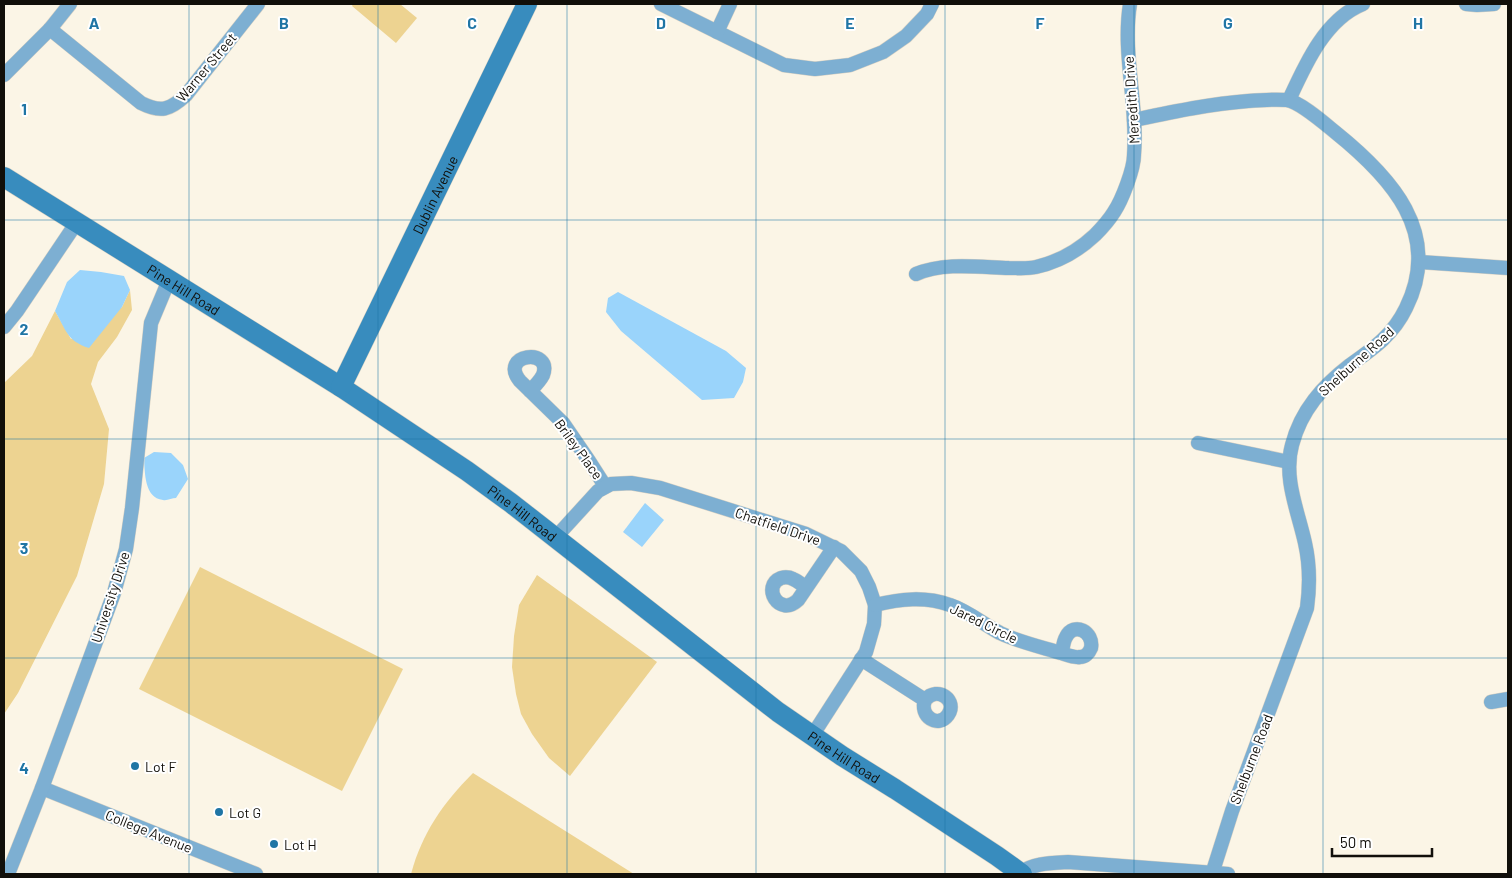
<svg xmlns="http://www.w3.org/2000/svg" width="1512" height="878" font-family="Barlow,sans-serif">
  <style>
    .green { fill: #edd391 }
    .water { fill: #9ad4fb }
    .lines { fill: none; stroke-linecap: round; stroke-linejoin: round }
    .street-casing { stroke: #d6d0c3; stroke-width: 15 }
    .secondary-casing { stroke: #d6d0c3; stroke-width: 21 }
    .street { stroke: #7dafd2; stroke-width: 14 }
    .secondary { stroke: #388cbe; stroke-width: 20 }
    .grid { fill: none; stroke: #1f75a5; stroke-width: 1; stroke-opacity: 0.55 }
    .poi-dot { fill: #1f75a5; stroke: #fff; stroke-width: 2 }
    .labels { text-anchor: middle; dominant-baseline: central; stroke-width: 4; stroke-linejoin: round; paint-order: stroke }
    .street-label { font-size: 14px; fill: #110f0a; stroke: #fff }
    .poi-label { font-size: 14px; fill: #110f0a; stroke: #fff; text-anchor: start }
    .grid-label { font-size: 16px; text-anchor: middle; font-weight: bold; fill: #1f75a5; stroke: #fff; stroke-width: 4; stroke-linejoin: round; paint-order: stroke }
  </style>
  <rect width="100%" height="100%" fill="#fbf5e6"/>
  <g class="green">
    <path d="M353,4H400L417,18L396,43L352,6Z"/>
    <path d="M130,290L132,310L117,337L98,362L91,384L109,429L104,484L77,576L18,693L4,714V383L32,356L55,311L71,339L122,307Z"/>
    <path d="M200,567L403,669L342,791L139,689Z"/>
    <path d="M537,575L657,662L570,776L549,758L532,734L521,714L516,694L512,667L514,636L519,605Z"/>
    <path d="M473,773L634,874H411C422,833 443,803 473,773Z"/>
  </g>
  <g class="water">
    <path d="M80,270L101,272L124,276L130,290L122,307L89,348C67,341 66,330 55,311L67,282Z"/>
    <path d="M618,292L726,351L746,368L743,382L734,398L702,400L621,331L606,312L608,298Z"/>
    <path d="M154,452L171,453L183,465L188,479L176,498C172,498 167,501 163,500C144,498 145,472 144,458Z"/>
    <path d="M645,503L664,520L642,547L623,532Z"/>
  </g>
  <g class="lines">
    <g class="street-casing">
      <g id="street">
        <path d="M661,4L784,65L815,69L850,65L883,52L906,36L927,14L932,4"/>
        <path d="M1466,4L1477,5L1494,4"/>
        <path d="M50,29L141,103C161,113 170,110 186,95L258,4"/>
        <path d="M717,32L730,4"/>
        <path d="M4,75L50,29L70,4"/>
        <path d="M1289,100C1305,65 1325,19 1363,4"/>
        <path d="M1134,120C1172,112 1209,104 1248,101C1261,100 1274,99 1287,100C1300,102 1324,123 1335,132C1391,177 1443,233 1406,308C1393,335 1374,348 1350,365C1323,386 1301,410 1292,445C1283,478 1298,511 1305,543C1310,565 1310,586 1307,608L1232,811L1212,874"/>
        <path d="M1420,262L1508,268"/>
        <path d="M916,274C944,262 978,267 1009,268C1018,268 1027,269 1036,267C1058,262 1078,251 1095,235C1102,228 1109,220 1114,212C1122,200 1134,169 1134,155C1138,104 1122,54 1130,4"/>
        <path d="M4,327L17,311L77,222"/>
        <path d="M530,391C535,386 540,381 543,375C553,347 498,354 520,381L563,423L589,461L605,486"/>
        <path d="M1198,443L1289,462"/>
        <path d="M556,537L598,491L611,484L631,483L660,488L806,534L841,551L861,571L869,587L875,605L874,624L866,652L812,736"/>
        <path d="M806,587C802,585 798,581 793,579C789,577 785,577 781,578C761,586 779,618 798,600L834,547"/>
        <path d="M875,605C900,599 925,596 950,605C968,611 983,624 1000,633C1019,642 1041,647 1061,653C1067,655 1074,658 1080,657C1085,657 1089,653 1091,648C1094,632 1074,621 1066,637C1063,642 1063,648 1062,653"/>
        <path d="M861,659L925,700C919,716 938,729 948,715C958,701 938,685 925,700"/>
        <path d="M1491,702L1508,699"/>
        <path d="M42,788L256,874"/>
        <path d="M8,874L42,788L114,593L126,549L132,508L151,323L169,280"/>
        <path d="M1018,874C1033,863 1050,863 1068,862L1228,874"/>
      </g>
    </g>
    <g class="secondary-casing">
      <g id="secondary">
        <path id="s1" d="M4,177L341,387L467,471L511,503L778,712L842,756L895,789L997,856L1022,874"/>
        <path id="s2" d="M341,387L527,4"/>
      </g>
    </g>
    <use href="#street" class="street"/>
    <use href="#secondary" class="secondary"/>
  </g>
  <path class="grid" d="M189,4V874M378,4V874M567,4V874M756,4V874M945,4V874M1134,4V874M1323,4V874M4,220H1508M4,439H1508M4,658H1508"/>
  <g class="poi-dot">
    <circle cx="135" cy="766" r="5"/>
    <circle cx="219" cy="812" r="5"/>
    <circle cx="274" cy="844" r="5"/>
  </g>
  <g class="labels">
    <g class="street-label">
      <text transform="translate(206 67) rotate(-50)">Warner Street</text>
      <text transform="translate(1131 100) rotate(-94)">Meredith Drive</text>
      <text stroke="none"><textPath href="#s2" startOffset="214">Dublin Avenue</textPath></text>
      <text stroke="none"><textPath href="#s1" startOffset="212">Pine Hill Road</textPath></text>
      <text transform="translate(1356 361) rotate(-42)">Shelburne Road</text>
      <text transform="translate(579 449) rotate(54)">Briley Place</text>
      <text stroke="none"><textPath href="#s1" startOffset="618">Pine Hill Road</textPath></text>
      <text transform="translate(778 526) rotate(19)">Chatfield Drive</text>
      <text transform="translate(110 597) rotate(-72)">University Drive</text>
      <text transform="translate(984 623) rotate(26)">Jared Circle</text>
      <text stroke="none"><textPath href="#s1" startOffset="1022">Pine Hill Road</textPath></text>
      <text transform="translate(1251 759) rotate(-69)">Shelburne Road</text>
      <text transform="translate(149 831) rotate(22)">College Avenue</text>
    </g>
    <g class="poi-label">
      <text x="145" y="766">Lot F</text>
      <text x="229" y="812">Lot G</text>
      <text x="284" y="844">Lot H</text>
    </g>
  </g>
  <g class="grid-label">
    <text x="94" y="29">A</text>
    <text x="284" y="29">B</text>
    <text x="472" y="29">C</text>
    <text x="661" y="29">D</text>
    <text x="850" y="29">E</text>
    <text x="1040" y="29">F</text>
    <text x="1228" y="29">G</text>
    <text x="1418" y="29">H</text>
    <text x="24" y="115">1</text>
    <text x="24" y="335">2</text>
    <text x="24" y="554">3</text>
    <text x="24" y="774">4</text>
  </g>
  <rect width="1512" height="878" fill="none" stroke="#110f0a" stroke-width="10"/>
  <path d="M1332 848v8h100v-8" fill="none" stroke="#110f0a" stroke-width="2.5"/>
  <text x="1340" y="848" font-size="15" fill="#110f0a" stroke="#ffffff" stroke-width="4" paint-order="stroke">50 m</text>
</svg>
